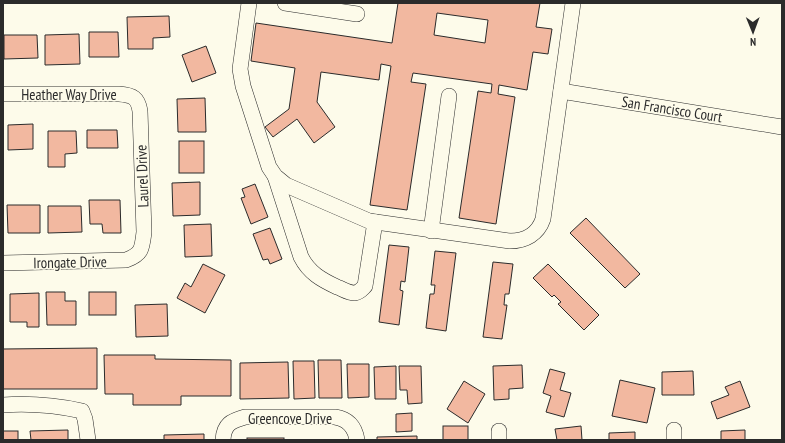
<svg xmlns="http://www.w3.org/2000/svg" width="785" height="443" font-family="'PT Sans Narrow',sans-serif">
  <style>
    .building { fill: #f2b8a0; stroke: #2b2b2b; fill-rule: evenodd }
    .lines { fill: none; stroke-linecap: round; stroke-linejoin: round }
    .minor-casing { stroke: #2b2b2b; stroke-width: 16 }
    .minor { stroke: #fdfbea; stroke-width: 15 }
    .labels { text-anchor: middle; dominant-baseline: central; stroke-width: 3; stroke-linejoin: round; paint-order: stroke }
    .street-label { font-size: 15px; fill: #2b2b2b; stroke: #fdfbea }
  </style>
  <rect width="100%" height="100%" fill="#fdfbea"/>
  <g class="building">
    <path d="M398,3H540L536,27L552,29L548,54L533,52L527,90L499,85L498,94L515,97L496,224L459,218L478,91L491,93L492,84L413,73L411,82L426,84L407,210L370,205L391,66L381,64L379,80L321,72L317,102L335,127L314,143L297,119L273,137L265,127L289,109L295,68L251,61L256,23L392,43ZM437,13L488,20L485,43L434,35Z"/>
    <path d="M169,16L170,37L153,38V49H128L127,17Z"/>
    <path d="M89,32H118L119,57H89Z"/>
    <path d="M79,34L80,64L45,65V35Z"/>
    <path d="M4,35H37L38,58L4,59Z"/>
    <path d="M206,46L216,73L192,82L182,55Z"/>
    <path d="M205,98L206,132H178L177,99Z"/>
    <path d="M33,124V149L8,150V125Z"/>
    <path d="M87,130H117L118,148H87Z"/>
    <path d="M48,131H76L77,153L65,154V167H48Z"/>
    <rect x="179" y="141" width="25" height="32"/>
    <path d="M200,182V215L173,216L172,183Z"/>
    <path d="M255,184L268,217L251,224L241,198L245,197L242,189Z"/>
    <path d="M89,200H120L121,233H103L102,224H90Z"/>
    <path d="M7,205H40V233H8Z"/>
    <path d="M48,206H81L82,232L48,233Z"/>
    <path d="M586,218L640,274L625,288L570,233Z"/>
    <path d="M211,224L212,256L185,257L184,225Z"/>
    <path d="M270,228L282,259L270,264L268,259L263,260L253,234Z"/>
    <path d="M389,245L409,247L405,282L401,281L400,290L403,291L399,325L379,322Z"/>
    <path d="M435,251L456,253L446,331L426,328L430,294H434L435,285H431Z"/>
    <path d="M493,262L513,264L509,294H505L504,305H507L502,339L483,337Z"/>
    <path d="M203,264L225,275L205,313L177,298L185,283L191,287Z"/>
    <path d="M548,264L599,315L584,330L558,304L561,302L554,295L552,297L533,278Z"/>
    <path d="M46,292H65V301H76V325H47Z"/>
    <rect x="89" y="292" width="27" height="23"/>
    <path d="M39,293V327H27V322H10V294Z"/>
    <path d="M167,304L168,336L136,337L135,305Z"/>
    <path d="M97,348V389H3V349Z"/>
    <path d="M104,355H155V359L231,360V396H181V405H133V394H105Z"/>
    <path d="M318,360H341L342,398H319Z"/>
    <path d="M293,361H314L315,398L294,399Z"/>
    <path d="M288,362L289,398L240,399V363Z"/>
    <path d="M347,364H369V397L348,398Z"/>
    <path d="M522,365L523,388L509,389V399L494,400L493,366Z"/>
    <path d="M396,366V399H375L374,367Z"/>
    <path d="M399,366H421L422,403L408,404L407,390H400Z"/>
    <path d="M550,369L565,373L560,390L571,393L564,417L546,412L551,396L543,393Z"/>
    <path d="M693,371L694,395H662V372Z"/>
    <path d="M620,380L655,388L647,423L612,416Z"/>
    <path d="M464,381L485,394L468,423L447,409Z"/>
    <path d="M740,381L750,407L717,419L711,402L729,395L725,387Z"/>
    <path d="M412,413V431L396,432V414Z"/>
    <rect x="443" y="426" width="25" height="14"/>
    <path d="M581,426L582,440H557L555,429Z"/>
    <path d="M68,430V440H31L30,431Z"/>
    <path d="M745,430V440H721V431Z"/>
    <rect x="3" y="431" width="15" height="9"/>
    <path d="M635,432V440H609V433Z"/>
    <path d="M204,434V440H164V435Z"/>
    <path d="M417,436V440H377V437Z"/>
    <rect x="247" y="438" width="37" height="2"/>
  </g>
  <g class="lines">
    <g class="minor-casing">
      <g id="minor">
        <path d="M249,3L240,69L243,86L269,167L275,176L286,185L369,221L510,241C525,241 538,234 543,219L573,3"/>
        <path d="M285,3L357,14"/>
        <path d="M561,91L782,127"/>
        <path d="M3,94H119C133,95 138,98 140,111L144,232C142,249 142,254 126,260L3,263"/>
        <path d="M275,176L301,257C309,273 322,280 337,287C343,289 348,293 355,293C360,292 362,289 365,286L375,222"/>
        <path d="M431,231L449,96"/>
        <path d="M3,405C31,403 54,405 82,411L85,419L88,440"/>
        <path d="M674,430V440"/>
        <path d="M499,431V440"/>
        <path d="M223,440C224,424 231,421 245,417H335C348,419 355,427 357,440"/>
      </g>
    </g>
    <use href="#minor" class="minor"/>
  </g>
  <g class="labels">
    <g class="street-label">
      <text x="69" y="94">Heather Way Drive</text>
      <text transform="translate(672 109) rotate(9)">San Francisco Court</text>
      <text transform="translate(142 176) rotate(-92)">Laurel Drive</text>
      <text transform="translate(70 262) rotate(-1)">Irongate Drive</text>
      <text x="290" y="418">Greencove Drive</text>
    </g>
  </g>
  <rect width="785" height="443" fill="none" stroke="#2b2b2b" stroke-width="8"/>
  <g transform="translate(753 32) rotate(179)" stroke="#fdfbea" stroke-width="3" paint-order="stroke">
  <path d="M0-3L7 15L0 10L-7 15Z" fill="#2b2b2b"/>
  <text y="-6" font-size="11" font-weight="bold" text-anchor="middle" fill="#2b2b2b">N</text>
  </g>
</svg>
